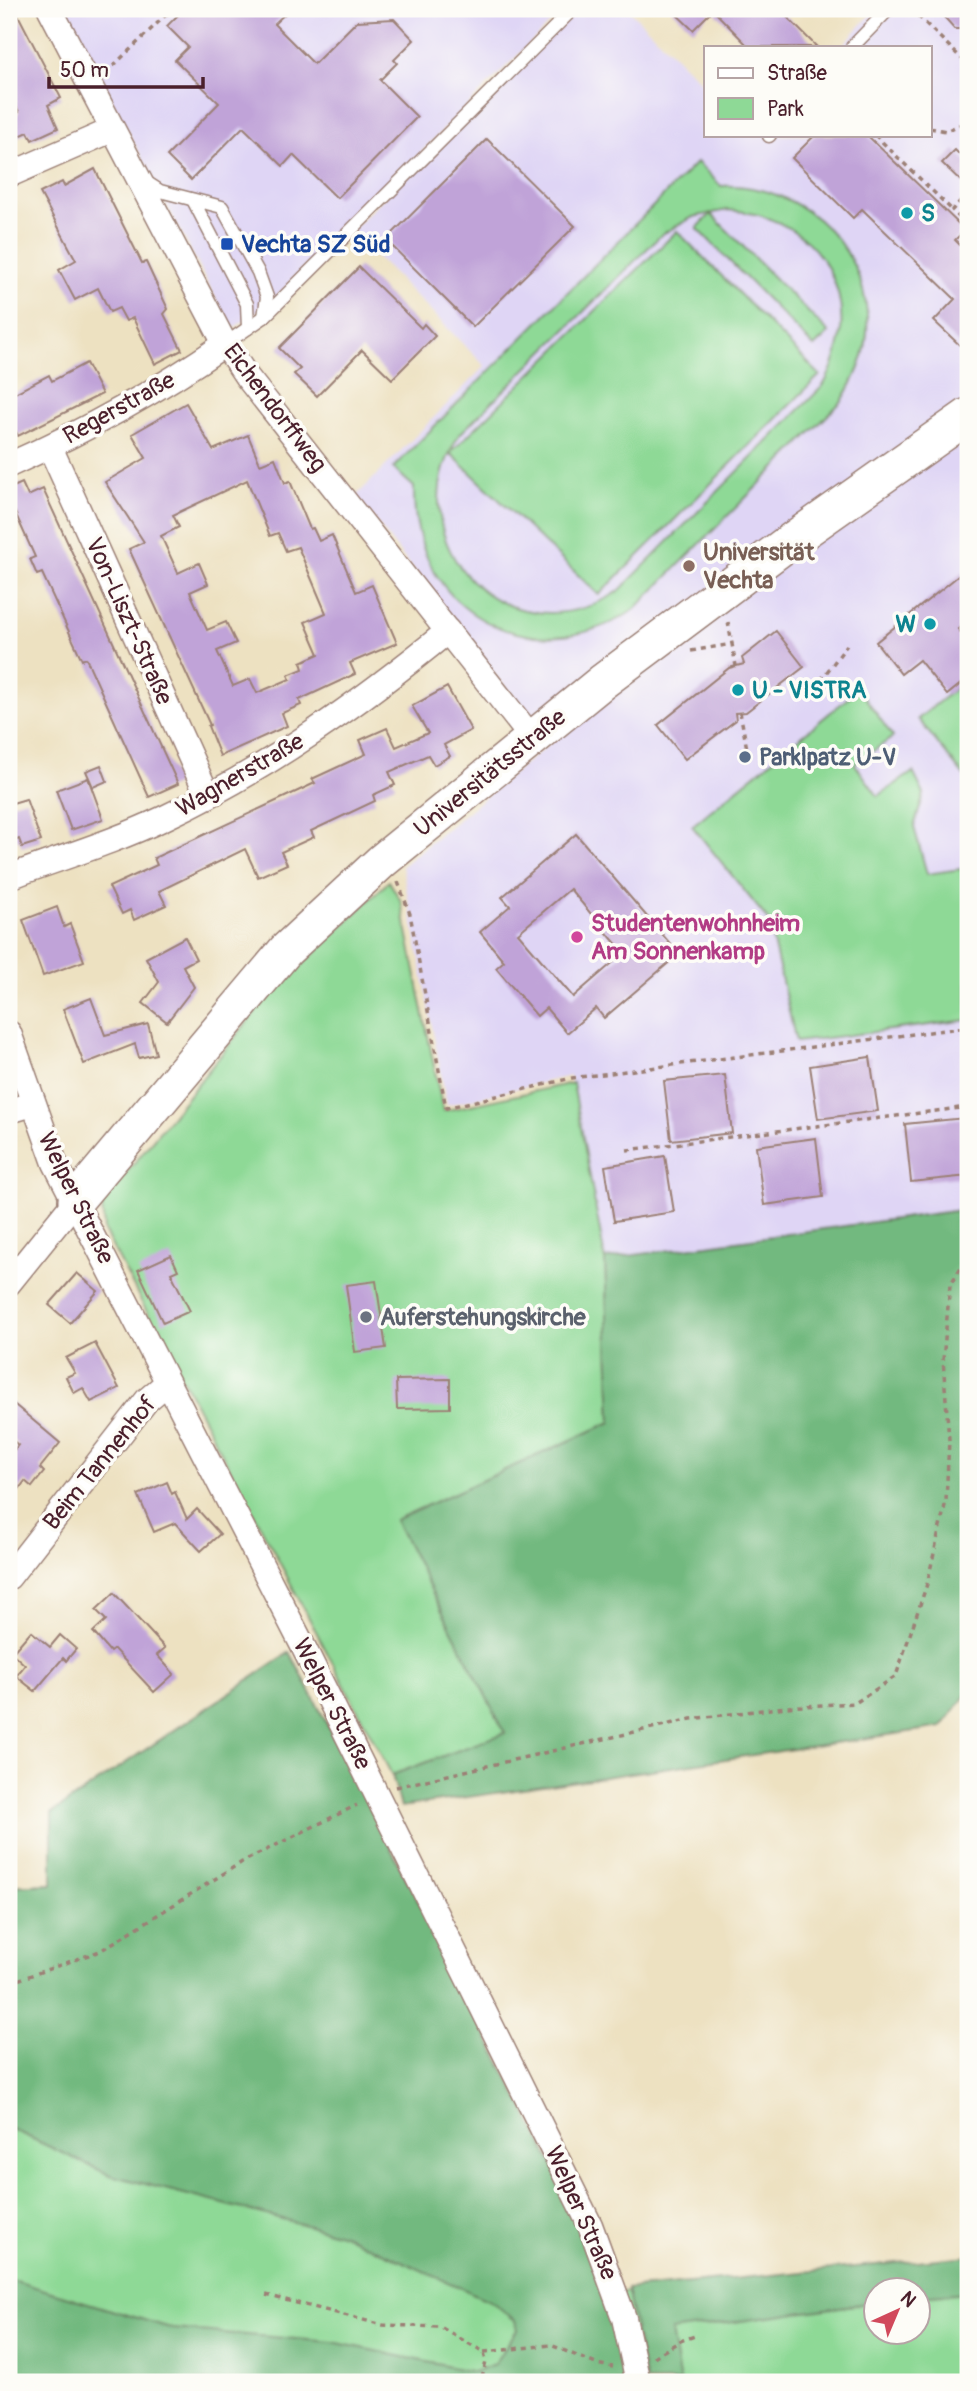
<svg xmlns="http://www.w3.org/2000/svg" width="977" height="2391" font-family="Pangolin,sans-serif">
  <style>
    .built { fill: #dfd5f5 }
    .green { fill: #8ed996; stroke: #6c7c60; stroke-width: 2; fill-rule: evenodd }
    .forest { fill: #72b97f; stroke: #5e6c55; stroke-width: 2 }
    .building { fill: #c0a3d8; fill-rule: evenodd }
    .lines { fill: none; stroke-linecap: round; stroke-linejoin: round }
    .lane-casing { stroke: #9c8076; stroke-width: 15 }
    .street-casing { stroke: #9c8076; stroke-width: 27 }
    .secondary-casing { stroke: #9c8076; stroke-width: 38 }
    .path { stroke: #9c8076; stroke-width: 3.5; stroke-dasharray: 5 5; stroke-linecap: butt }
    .lane { stroke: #fff; stroke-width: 12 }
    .street { stroke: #fff; stroke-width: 24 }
    .secondary { stroke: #fff; stroke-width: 35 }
    .culture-dot { fill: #0f9aa8; stroke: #fdfcf7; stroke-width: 2.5 }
    .transit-dot { fill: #1a4fb4; stroke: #fdfcf7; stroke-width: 2.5 }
    .education-dot { fill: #8d6e63; stroke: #fdfcf7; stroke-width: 2.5 }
    .service-dot { fill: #5c6f8a; stroke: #fdfcf7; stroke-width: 2.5 }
    .hotel-dot { fill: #d1479c; stroke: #fdfcf7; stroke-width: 2.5 }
    .worship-dot { fill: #6b7280; stroke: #fdfcf7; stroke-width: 2.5 }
    .labels { text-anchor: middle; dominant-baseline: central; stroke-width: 7; stroke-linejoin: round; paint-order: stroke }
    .culture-label { font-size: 24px; font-weight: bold; fill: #0d838f; stroke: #fdfcf7; text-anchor: start }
    .transit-label { font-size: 24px; font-weight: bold; fill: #164399; stroke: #fdfcf7; text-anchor: start }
    .street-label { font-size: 24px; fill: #4a1f2b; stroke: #fdfcf7 }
    .education-label { font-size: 24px; font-weight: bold; fill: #785e54; stroke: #fdfcf7; text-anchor: start }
    .service-label { font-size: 24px; font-weight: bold; fill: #4e5e75; stroke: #fdfcf7; text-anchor: start }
    .hotel-label { font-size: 24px; font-weight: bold; fill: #b23c85; stroke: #fdfcf7; text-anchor: start }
    .worship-label { font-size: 24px; font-weight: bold; fill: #5b616d; stroke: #fdfcf7; text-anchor: start }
  </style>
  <rect width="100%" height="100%" fill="#fdfcf7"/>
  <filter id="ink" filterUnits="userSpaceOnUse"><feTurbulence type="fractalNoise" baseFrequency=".0143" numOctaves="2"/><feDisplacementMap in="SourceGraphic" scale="14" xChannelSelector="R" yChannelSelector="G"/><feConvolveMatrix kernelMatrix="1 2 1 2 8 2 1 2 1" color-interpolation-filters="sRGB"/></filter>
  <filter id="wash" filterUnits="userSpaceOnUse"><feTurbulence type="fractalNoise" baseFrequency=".00686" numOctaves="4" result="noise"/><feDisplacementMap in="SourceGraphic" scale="28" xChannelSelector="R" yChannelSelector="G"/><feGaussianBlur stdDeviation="1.57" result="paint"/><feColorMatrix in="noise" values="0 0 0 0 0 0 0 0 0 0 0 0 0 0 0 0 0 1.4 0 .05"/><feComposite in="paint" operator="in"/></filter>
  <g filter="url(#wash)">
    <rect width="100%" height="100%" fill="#ede1c1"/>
    <g class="built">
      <path d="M64,9H564L270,303L232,329Z"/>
      <path d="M573,9H628L706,87V135H753L757,138L761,135H930V47H841L876,9H968V1209L605,1259L570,1076L447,1105L402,866L553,741L496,676L356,496L485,366L351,231Z"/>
    </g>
    <g class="green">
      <path d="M697,162L721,186C806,182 878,257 866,342C863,364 853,383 842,401L634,610C530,677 411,612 414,487L393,468ZM728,210C823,216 870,304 823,386L619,591C509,663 390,544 460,434L662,234L693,217Z"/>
      <path d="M711,214L829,333L814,347L697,228Z"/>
      <path d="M677,231L820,375L599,595L450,453Z"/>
      <path d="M968,678V771L964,776L918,719Z"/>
      <path d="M859,689L893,737L855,764L878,796L913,772L924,794L914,827L927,874L968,868V1020L796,1042L768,920L692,826Z"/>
      <path d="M389,881L401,901L443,1111L573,1083L605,1259L611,1422L395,1520L506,1733L392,1775L104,1231L102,1203L265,1000Z"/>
      <path d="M290,1652L486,2034L606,2294L968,2257V2382H9V1886L52,1884V1813ZM876,2290H918V2332H876Z"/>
    </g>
    <g class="forest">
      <path d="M968,1209V1692L942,1727L401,1807L392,1775L505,1733L395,1520L611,1422L605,1259Z"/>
      <path d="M290,1652L579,2216L623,2342L631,2382H9V2279L174,2329L333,2342L474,2372L494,2364L517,2330L515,2320L492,2302L344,2235L110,2175L9,2128V1886L52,1884V1813Z"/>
      <path d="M968,2256V2292L918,2296V2290H876L875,2302L671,2331L680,2382H646L627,2289Z"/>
    </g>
    <g id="blocks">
      <g class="building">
        <path d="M9,9H15L61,98L48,105L58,128L32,140L28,132L9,141V120L19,112L9,92Z"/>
        <path d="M184,9H290L274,24L314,64L357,21L394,19L414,40L394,60L397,63L380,80L417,117L337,198L293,155L283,166L243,127L191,180L167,156L219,103L175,60L188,47L167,26Z"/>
        <path d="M671,9H779L817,47H749L713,10L693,30Z"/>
        <path d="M937,9H968V29H955Z"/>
        <path d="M815,135H867L965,230L955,240L968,253V353L934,321L955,299L862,209L853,218L792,158Z"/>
        <path d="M487,139L575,226L473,327L386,240Z"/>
        <path d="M955,150L968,163V188L942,163Z"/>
        <path d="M95,169L142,263L146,262L168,309L164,314L182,350L155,364L133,318L126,321L119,308L110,312L98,288L75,300L59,270L76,260L40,193L62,182L64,186Z"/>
        <path d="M359,267L421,328L424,324L435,336L392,379L362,350L317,396L294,374L300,369L279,348Z"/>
        <path d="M86,363L102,394L18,436L9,417V396L49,375L52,381Z"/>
        <path d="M186,403L213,450L248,435L260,464L275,458L285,483L290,481L310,529L313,528L319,541L332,535L356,592L372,585L397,643L350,663L355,674L299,700L301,705L282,713L287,726L220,756L208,726L210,725L129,549L144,542L105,482L146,458L132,434ZM247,480L270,536L278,533L286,551L298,547L326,613L305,622L319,654L301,662L303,669L288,675L290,679L257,693L250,679L233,686L217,651L236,643L226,622L207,630L190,592L208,584L199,563L178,573L161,536L179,527L173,515Z"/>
        <path d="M22,483L28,496L43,489L178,784L149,797L86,658L82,660L42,573L37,575L30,559L35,557L9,499V489Z"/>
        <path d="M968,568V620L958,629L968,641V678L947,695L919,660L901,674L876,642Z"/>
        <path d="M776,631L804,667L746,712L735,713L736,720L685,759L658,725L729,668L744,664L742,658Z"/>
        <path d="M447,687L471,730L444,745L450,756L434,765L428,755L389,772L395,785L373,795L375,801L311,831L314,837L281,852L287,864L258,877L245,849L159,891L166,905L134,920L130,910L122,914L109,887L157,865L154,858L315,783L312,779L366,754L360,740L387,728L396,747L428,733L412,706Z"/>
        <path d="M101,765L107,781L93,787L86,771Z"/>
        <path d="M88,778L103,819L71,830L56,790Z"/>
        <path d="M26,799L41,841L22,847L19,839L9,843V804Z"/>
        <path d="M576,834L679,954L604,1018L596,1008L567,1033L546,1008L537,1016L496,968L504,961L480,932L510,906L502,897ZM570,889L624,953L573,997L518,933Z"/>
        <path d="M57,907L64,927L70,924L84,961L43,976L23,920Z"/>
        <path d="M185,937L196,959L183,966L194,987L167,1022L143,1003L159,982L146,958Z"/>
        <path d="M91,998L105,1035L148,1024L156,1054L139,1058L135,1044L84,1064L63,1009Z"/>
        <path d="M870,1057L878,1111L818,1119L810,1066Z"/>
        <path d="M725,1075L732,1133L671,1140L664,1081Z"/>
        <path d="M965,1118L968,1176L911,1182L905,1124Z"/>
        <path d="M816,1138L823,1197L764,1205L756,1146Z"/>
        <path d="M665,1156L674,1212L614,1221L605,1166Z"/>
        <path d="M171,1255L178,1270L171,1273L190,1311L163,1323L138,1270Z"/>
        <path d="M77,1273L98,1291L70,1323L49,1305Z"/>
        <path d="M376,1281L386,1348L355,1352L346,1285Z"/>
        <path d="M95,1343L119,1388L91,1402L83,1388L74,1393L66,1377L75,1373L66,1358Z"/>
        <path d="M450,1379V1408L397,1409L396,1380Z"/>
        <path d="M9,1400L60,1443L40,1468L44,1472L32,1487L25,1481L9,1503V1456L18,1445L9,1437Z"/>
        <path d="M167,1482L172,1494L175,1492L187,1519L197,1509L220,1534L201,1551L175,1523L154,1532L138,1495Z"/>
        <path d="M114,1593L165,1648L157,1655L174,1674L154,1692L114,1649L110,1652L93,1632L106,1620L96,1610Z"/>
        <path d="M31,1631L50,1647L60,1635L76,1649L66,1661L63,1658L35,1691L16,1676L25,1665L12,1653Z"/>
      </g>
    </g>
  </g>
  <g filter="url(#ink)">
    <use href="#blocks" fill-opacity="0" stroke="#9c8076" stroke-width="2"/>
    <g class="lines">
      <g class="lane-casing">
        <g id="lane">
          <path d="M852,47L889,9"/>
          <path d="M769,136L770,135"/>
          <path d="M146,182L160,191L222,207L258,272L267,297L264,317"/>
          <path d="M193,200L247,304L248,328"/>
          <path d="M225,344L264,317L573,9"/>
        </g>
      </g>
      <g class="street-casing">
        <g id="street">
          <path d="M50,9L225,344L247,377L531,737"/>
          <path d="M9,175L112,130"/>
          <path d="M50,447L208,796"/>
          <path d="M9,465C83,432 158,391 225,344"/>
          <path d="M9,877C60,858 114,842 164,818C268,769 360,703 448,631"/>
          <path d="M9,1033L55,1163L302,1644L590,2225L624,2318L638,2382"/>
          <path d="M9,1111L33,1104"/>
          <path d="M9,1283L76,1200"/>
          <path d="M9,1577L147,1400L167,1383"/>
        </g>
      </g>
      <g class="secondary-casing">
        <path id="secondary" d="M76,1200L286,950L382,861L602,682L785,545L968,416"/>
      </g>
      <g class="path">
        <path d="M911,9L962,59"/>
        <path d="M106,73L172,9"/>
        <path d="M930,128L946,131L968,121"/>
        <path d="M875,135L952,210"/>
        <path d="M968,193L952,210L968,226"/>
        <path d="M965,249L968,246"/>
        <path d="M728,622L732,644"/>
        <path d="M965,637L968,634"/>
        <path d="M691,651L732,644L736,666"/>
        <path d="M818,690L821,680L847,645"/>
        <path d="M740,712L747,749"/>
        <path d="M398,882L410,914L446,1108L572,1078L968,1027"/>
        <path d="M627,1150L968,1107"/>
        <path d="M396,1787L691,1719L786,1707L855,1703L896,1676L927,1584L946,1501L949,1440L943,1360L950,1285L968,1256"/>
        <path d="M9,1983L100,1951L242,1862L357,1805"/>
        <path d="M266,2295L383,2325L440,2327L484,2352L486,2362L481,2382"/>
        <path d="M484,2352L551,2345L596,2364L613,2367"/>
        <path d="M654,2357L680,2341L695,2336"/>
      </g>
      <use href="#lane" class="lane"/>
      <use href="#street" class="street"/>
      <use href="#secondary" class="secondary"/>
    </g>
  </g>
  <g class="culture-dot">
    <circle cx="907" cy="213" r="7"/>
    <circle cx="930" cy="624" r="7"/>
    <circle cx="738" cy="690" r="7"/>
  </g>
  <rect class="transit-dot" x="220" y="237" width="14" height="14" rx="3.5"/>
  <circle class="education-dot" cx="689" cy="566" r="7"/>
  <circle class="service-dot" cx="745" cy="757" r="7"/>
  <circle class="hotel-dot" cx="577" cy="937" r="7"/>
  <circle class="worship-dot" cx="366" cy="1317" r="7"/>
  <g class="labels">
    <g class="culture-label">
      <text x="921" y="213">S</text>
      <text x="916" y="624" text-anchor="end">W</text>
      <text x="752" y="690">U - VISTRA</text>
    </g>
    <g class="transit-label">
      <text x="241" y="244">Vechta SZ Süd</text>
    </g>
    <g class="street-label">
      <text transform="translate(119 408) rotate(-29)">Regerstraße</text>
      <text transform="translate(275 408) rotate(53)">Eichendorffweg</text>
      <text transform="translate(129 621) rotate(66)">Von-Liszt-Straße</text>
      <text transform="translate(490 773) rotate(-39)">Universitätsstraße</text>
      <text transform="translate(240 775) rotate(-30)">Wagnerstraße</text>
      <text transform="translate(76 1198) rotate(64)">Welper Straße</text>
      <text transform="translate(100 1463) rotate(-51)">Beim Tannenhof</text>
      <text transform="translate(332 1704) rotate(63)">Welper Straße</text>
      <text transform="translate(581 2213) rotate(66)">Welper Straße</text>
    </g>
    <g class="education-label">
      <text x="703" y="552">Universität<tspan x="703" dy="28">Vechta</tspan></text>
    </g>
    <g class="service-label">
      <text x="759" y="757">Parklpatz U-V</text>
    </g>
    <g class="hotel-label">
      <text x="591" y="923">Studentenwohnheim<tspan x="591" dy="28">Am Sonnenkamp</tspan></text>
    </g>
    <g class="worship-label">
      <text x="380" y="1317">Auferstehungskirche</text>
    </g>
  </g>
  <rect width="977" height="2391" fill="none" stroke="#fdfcf7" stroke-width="35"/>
  <rect x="704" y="46" width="228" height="91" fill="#fdfcf7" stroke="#b5a4a5" stroke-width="2"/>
  <rect x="718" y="68" width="35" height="10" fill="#ffffff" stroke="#b5a4a5" stroke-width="2"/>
  <text x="767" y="80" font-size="21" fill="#4a1f2b">Straße</text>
  <rect x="718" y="98" width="35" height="21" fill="#8ed996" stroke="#b5a4a5" stroke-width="2"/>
  <text x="767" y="116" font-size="21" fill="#4a1f2b">Park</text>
  <g transform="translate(897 2311) rotate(44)"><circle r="33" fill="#fdfcf7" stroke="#b5a4a5" stroke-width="2"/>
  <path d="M0-5L12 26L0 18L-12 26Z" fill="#d1495b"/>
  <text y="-10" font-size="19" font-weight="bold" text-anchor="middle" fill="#4a1f2b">N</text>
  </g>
  <path d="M49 77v10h154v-10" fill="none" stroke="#4a1f2b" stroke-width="3.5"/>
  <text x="60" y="77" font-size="21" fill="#4a1f2b" stroke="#fdfcf7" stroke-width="5" paint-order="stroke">50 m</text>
</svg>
